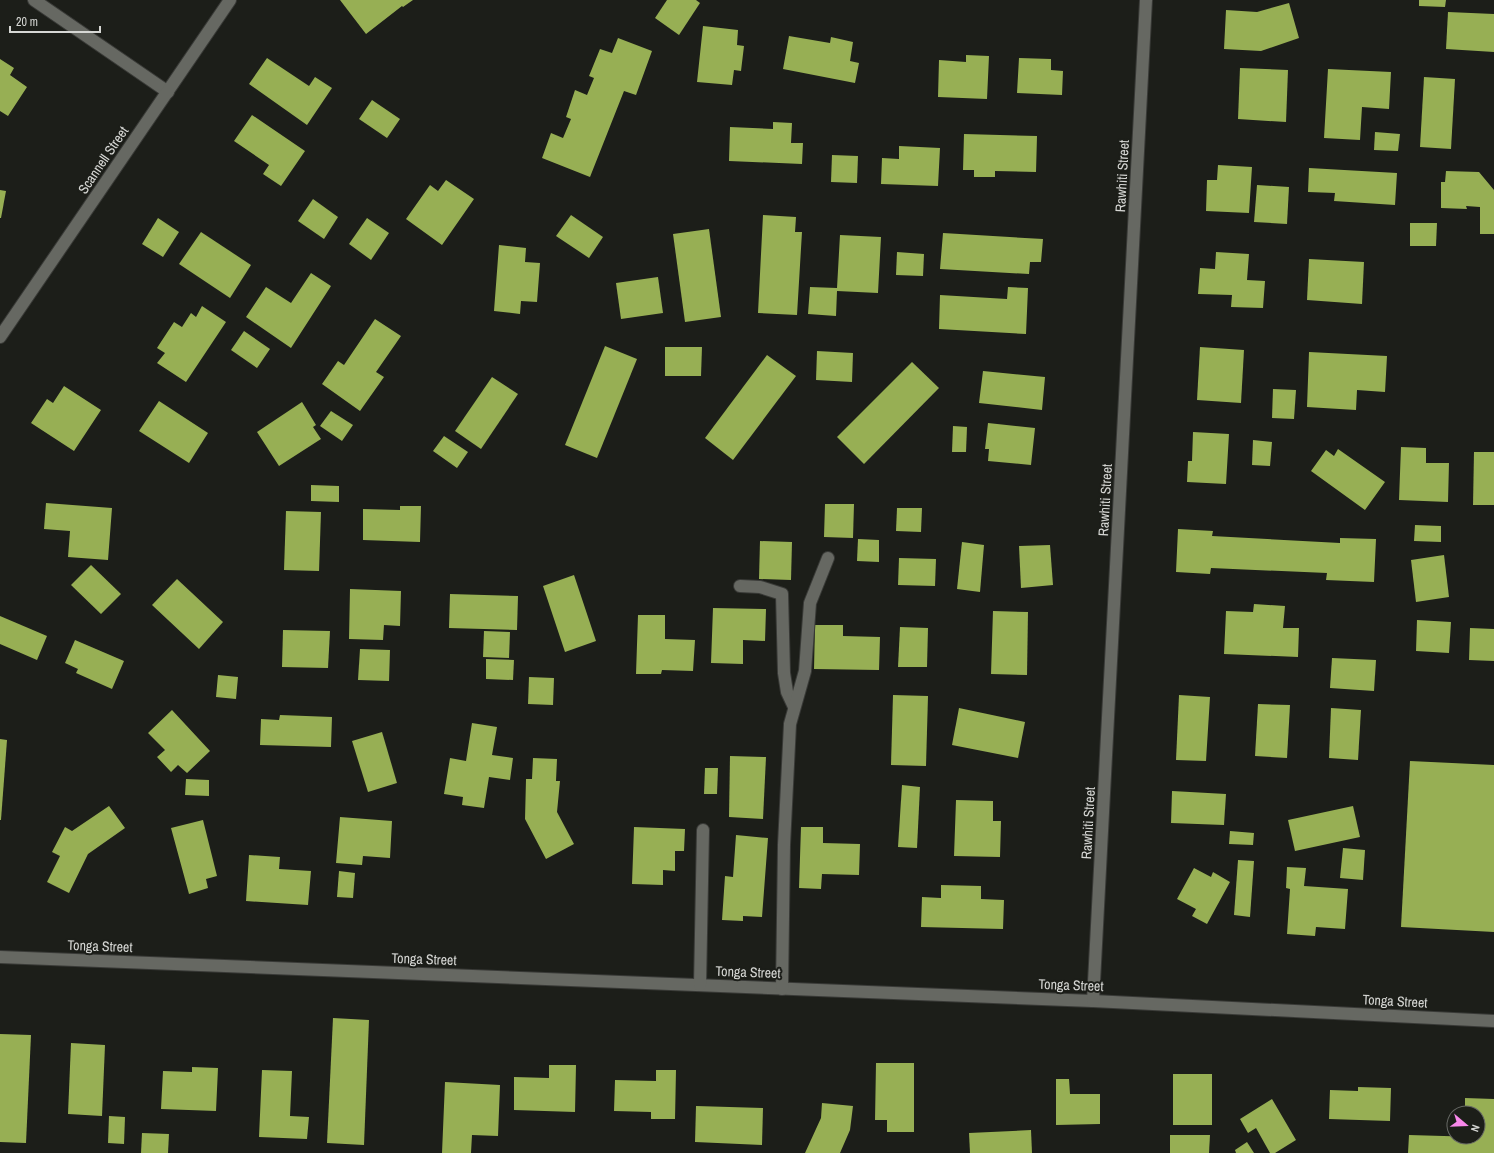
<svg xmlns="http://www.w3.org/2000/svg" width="1494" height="1153" font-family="'Archivo Narrow',sans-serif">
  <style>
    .building { fill: #97af54 }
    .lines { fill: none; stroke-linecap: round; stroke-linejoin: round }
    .minor-casing { stroke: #393a37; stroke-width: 14 }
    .minor { stroke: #666862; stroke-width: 12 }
    .labels { text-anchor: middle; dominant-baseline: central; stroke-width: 4; stroke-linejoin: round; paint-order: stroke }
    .street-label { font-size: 14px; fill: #d6d7d4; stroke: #1c1e19 }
  </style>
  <rect width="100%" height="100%" fill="#1c1e19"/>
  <g class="building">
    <path d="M340,0H413L403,7L402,6L366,34Z"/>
    <path d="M667,0H696L700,3L679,35L655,18Z"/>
    <path d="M1419,0H1446L1445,7L1419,6Z"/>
    <path d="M1289,3L1299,38L1261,51L1224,49L1226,10L1257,12Z"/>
    <path d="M1448,12L1494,14V52L1446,49Z"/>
    <path d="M703,26L738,30L737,45L744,46L741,71L734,70L732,85L697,82Z"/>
    <path d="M789,36L830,43L831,37L853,42L850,61L859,63L855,83L783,69Z"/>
    <path d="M618,38L652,51L636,95L624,91L590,177L542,158L551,133L563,138L571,119L566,117L575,90L587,95L594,78L589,76L600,49L612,53Z"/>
    <path d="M966,55L989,56L987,99L938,97L939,60L966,62Z"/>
    <path d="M267,58L309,86L315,77L332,88L307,125L249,84Z"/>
    <path d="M1019,58L1051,59V70L1063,71L1062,95L1017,93Z"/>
    <path d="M0,59L14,68L10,75L27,87L8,116L0,111Z"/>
    <path d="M1240,68L1288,70L1286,122L1238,119Z"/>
    <path d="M1328,69L1391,72L1389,109L1362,107L1360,140L1324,138Z"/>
    <path d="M1424,77L1455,79L1451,149L1420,147Z"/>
    <path d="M372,100L400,119L387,138L359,119Z"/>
    <path d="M252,115L305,151L281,186L263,174L269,165L234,141Z"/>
    <path d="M773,122L792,123L791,143H803L802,164L729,161L730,127L773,129Z"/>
    <path d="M1375,132L1400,134L1398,151L1374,150Z"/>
    <path d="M964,134L1037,136L1036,172L995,171V177H974V170H963Z"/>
    <path d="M899,146L940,148L938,186L881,184L882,158L899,159Z"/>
    <path d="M832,155L858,156L857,183L831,182Z"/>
    <path d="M1218,165L1252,167L1249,213L1206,211L1207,180H1217Z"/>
    <path d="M1309,168L1397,173L1395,205L1334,201L1335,193L1308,192Z"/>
    <path d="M1446,171L1479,172L1494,190V234H1480V207L1466,206L1467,209L1441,208V182H1445Z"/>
    <path d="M446,180L474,199L442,245L406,219L430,185L438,191Z"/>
    <path d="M1257,185L1289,187L1287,224L1254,222Z"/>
    <path d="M0,190L6,191L1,218H0Z"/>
    <path d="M313,199L338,217L324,239L298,221Z"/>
    <path d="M571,215L603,237L589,258L556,236Z"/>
    <path d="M763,215L796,217L795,232H802L797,315L758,313Z"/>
    <path d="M158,218L179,232L163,257L142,244Z"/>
    <path d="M367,218L389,233L371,260L349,244Z"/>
    <path d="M1410,223H1437L1436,246H1410Z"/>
    <path d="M709,229L721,317L685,322L673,234Z"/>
    <path d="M201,232L251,265L230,298L179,264Z"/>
    <path d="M943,233L1043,239L1041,262H1030L1029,274L940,269Z"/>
    <path d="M840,235L881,237L878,293L837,291L836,316L808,314L810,287L837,288Z"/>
    <path d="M499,245L526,248L525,262L540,263L537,302L521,301L520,314L494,311Z"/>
    <path d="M897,252L924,254L923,276L896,275Z"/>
    <path d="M1216,252L1249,254L1247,280L1265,281L1263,308L1231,307L1232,295L1198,294L1200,268L1215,269Z"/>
    <path d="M1309,259L1364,262L1362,304L1307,300Z"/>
    <path d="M311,273L331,286L291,348L246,317L266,287L291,303Z"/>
    <path d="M658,277L663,313L621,319L616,283Z"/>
    <path d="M1008,287L1028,288L1026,334L939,329L940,295L1007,299Z"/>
    <path d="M202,306L226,322L186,382L157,363L165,353L157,348L174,322L182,327L191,313L196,317Z"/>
    <path d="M375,319L401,336L376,372L384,377L360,411L322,384L338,361L344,365Z"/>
    <path d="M244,331L270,349L257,368L231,350Z"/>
    <path d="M605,346L637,359L597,458L565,445Z"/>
    <path d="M665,347H702L701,376H665Z"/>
    <path d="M1200,347L1244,350L1241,403L1197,400Z"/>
    <path d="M817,351L853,353L852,382L816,380Z"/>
    <path d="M1309,352L1387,356L1385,392L1357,390L1356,410L1307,407Z"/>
    <path d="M767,355L796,376L733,460L705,438Z"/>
    <path d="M912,362L939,388L864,464L837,437Z"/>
    <path d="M983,371L1045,377L1042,410L979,403Z"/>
    <path d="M492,377L518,394L481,449L455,431Z"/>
    <path d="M64,386L101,410L74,451L31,423L47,399L53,403Z"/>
    <path d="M1273,389L1296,390L1294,419L1272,418Z"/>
    <path d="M159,401L208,433L189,463L139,431Z"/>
    <path d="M302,402L316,425L313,427L321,439L279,466L257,432Z"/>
    <path d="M331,411L353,425L342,441L320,426Z"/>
    <path d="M988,423L1035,428L1031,465L988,461L989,449H985Z"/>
    <path d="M953,426L967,427L966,452H952Z"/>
    <path d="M1193,432L1229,434L1226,484L1187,482L1188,461H1192Z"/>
    <path d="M444,436L468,452L457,468L433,451Z"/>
    <path d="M1253,440L1272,442L1270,466L1252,465Z"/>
    <path d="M1401,447L1426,448V463H1449L1448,502L1399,500Z"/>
    <path d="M1338,449L1385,482L1365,510L1311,471L1326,450L1334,456Z"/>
    <path d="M1474,452H1494V505H1473Z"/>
    <path d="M311,485L339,486V502L311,501Z"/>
    <path d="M46,503L112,508L108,560L68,557L70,531L44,529Z"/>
    <path d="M825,504H854L853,538L824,537Z"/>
    <path d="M400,506H421L420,542L363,540V509L400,510Z"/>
    <path d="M897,508H922L921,532L896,531Z"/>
    <path d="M286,511L321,512L319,571L284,570Z"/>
    <path d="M1415,525L1441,526V542L1414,541Z"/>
    <path d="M1178,529L1213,531L1212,536L1340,543V538L1376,539L1374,582L1326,580L1327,573L1211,568L1210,574L1176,572Z"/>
    <path d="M858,539L879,540V562L857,561Z"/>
    <path d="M760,541L792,542L791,580L759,579Z"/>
    <path d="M962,542L984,545L980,592L957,589Z"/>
    <path d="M1050,545L1053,585L1021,588L1019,546Z"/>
    <path d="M1444,555L1449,597L1416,602L1411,560Z"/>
    <path d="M899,558L936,559L935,586L898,585Z"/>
    <path d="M91,565L121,594L101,614L71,585Z"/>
    <path d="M574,575L596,641L565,652L543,586Z"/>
    <path d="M177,579L223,622L199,649L152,605Z"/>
    <path d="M350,589L401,591L400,626L384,625L383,640L349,639Z"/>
    <path d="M450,594L518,596L517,630L449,628Z"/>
    <path d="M1254,604L1285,606L1283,628H1299L1298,657L1224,654L1226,611L1253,612Z"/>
    <path d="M713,608L766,609L765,641L743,640V664L711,663Z"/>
    <path d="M993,611L1028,612L1027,675L991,674Z"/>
    <path d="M638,615H665V639L695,640L693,671L662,670L661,674H636Z"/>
    <path d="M0,616L47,636L37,660L0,644Z"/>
    <path d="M1417,620L1451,622L1449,653L1416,651Z"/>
    <path d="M815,625H843V636L880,637L879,670L814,669Z"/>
    <path d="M900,627L928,628L927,667H898Z"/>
    <path d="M1470,628L1494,629V661L1469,660Z"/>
    <path d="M283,630L330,631L328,668L282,667Z"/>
    <path d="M484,631L510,632L509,658L483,657Z"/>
    <path d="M75,640L124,661L112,689L76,673L78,669L65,663Z"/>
    <path d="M360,649L390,650L389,681L358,680Z"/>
    <path d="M1332,658L1376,660L1374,691L1330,688Z"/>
    <path d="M486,659L514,660L513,680L486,679Z"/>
    <path d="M218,675L238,677L236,699L216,697Z"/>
    <path d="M529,677L554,678L553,705L528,704Z"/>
    <path d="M893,695L928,696L926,766L891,765Z"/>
    <path d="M1179,695L1210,697L1206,761L1176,760Z"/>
    <path d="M1258,704L1290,705L1287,758L1255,756Z"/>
    <path d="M959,708L1025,722L1018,758L952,745Z"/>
    <path d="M1331,708L1361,710L1358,760L1329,758Z"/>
    <path d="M172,710L210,751L187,773L178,765L171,772L157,757L165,750L148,733Z"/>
    <path d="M280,715L332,717L331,747L260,745L261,719L279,720Z"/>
    <path d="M472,723L497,727L492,755L513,758L510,780L489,777L484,808L462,805L463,797L444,794L450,758L466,761Z"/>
    <path d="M382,732L397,783L368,792L352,741Z"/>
    <path d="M0,739L7,740L1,820H0Z"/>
    <path d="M730,756L766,757L763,819L729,817Z"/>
    <path d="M533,758L557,759L556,781H560L557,812L574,844L546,859L525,819L526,779H532Z"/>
    <path d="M1410,761L1494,765V932L1401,927Z"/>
    <path d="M705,768H718L717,794H704Z"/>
    <path d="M186,779L209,780V796L185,795Z"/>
    <path d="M902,785L920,787L917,848L898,847Z"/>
    <path d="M1172,791L1226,794L1224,825L1171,823Z"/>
    <path d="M956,800L993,801V821H1001L1000,857L954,856Z"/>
    <path d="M109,806L125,828L88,854L69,893L47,882L60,856L52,852L65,827L72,831Z"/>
    <path d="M1353,806L1360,837L1295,851L1288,820Z"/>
    <path d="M340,817L392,821L390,858L363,856L362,865L336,863Z"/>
    <path d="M203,820L217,876L206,879L208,888L189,894L171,828Z"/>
    <path d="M634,827L685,829L684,851H675V871L663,870V885L632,884Z"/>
    <path d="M801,827H823V843L860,844L859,875L822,874L821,889L799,888Z"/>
    <path d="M1230,831L1254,833L1253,845L1229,844Z"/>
    <path d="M736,835L768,838L762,917L743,916V921L722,920L725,876L733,877Z"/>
    <path d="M1343,848L1365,850L1363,880L1340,878Z"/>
    <path d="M249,855L280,857L279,869L311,871L308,905L246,901Z"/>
    <path d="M1238,860L1254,861L1250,917L1234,915Z"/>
    <path d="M1287,867L1306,868L1304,886L1348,889L1345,929L1316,927L1315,936L1287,934L1290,889L1286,888Z"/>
    <path d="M1194,868L1211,877L1213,872L1230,882L1207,924L1192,916L1196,909L1177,899Z"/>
    <path d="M339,871L355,873L353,898L337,897Z"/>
    <path d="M941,885L981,886V899L1004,900L1003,929L921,927L922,897L941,898Z"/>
    <path d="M333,1018L369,1020L364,1145L327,1143Z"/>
    <path d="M0,1034L31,1035L26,1143L0,1142Z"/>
    <path d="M71,1043L105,1045L102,1116L68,1114Z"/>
    <path d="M876,1063H914V1132H887V1120H875Z"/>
    <path d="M549,1065H576L575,1112L514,1110V1077L549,1078Z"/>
    <path d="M192,1067L218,1068L216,1111L161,1109L163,1071L192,1072Z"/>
    <path d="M262,1070L292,1071L290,1116L309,1117L307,1139L259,1137Z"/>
    <path d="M656,1070H676L675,1119H651V1112L614,1111L615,1080L656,1081Z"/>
    <rect x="1173" y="1074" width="39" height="51"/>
    <path d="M1056,1079H1069L1070,1094H1100V1124L1056,1125Z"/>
    <path d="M445,1082L500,1085L498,1136L472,1135L471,1153H442Z"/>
    <path d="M1358,1087L1391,1088L1390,1121L1329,1119L1330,1090L1358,1091Z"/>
    <path d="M1465,1098L1494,1099V1153H1408L1409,1135L1478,1137V1113H1465Z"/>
    <path d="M1272,1099L1296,1140L1275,1153H1270L1256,1128L1248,1133L1240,1119Z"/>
    <path d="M822,1103L853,1106L850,1130L840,1153H805L821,1118Z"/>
    <path d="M696,1106L763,1108L762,1145L695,1142Z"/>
    <path d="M109,1116L125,1117L124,1144L108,1143Z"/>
    <path d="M1031,1130L1032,1153H970L969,1133Z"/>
    <path d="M142,1133L169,1134L168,1153H141Z"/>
    <path d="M1170,1135H1210L1209,1153H1170Z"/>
    <path d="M1247,1142L1254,1153H1236L1235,1150Z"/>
  </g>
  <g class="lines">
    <g class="minor-casing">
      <g id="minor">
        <path d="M34,0L168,92"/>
        <path d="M0,337L230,0"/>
        <path d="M740,586L760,587L782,594L784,673L787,692L794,707"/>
        <path d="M0,957L1093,1001L1494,1021"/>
        <path d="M700,985L703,830"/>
        <path d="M782,989L784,845L790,724L805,671L810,603L828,558"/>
        <path d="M1093,1001L1146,0"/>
      </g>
    </g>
    <use href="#minor" class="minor"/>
  </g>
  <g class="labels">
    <g class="street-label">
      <text transform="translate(103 160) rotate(-56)">Scannell Street</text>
      <text transform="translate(1122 176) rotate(-87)">Rawhiti Street</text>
      <text transform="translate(1105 500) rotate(-87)">Rawhiti Street</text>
      <text transform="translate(1088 823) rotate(-87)">Rawhiti Street</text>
      <text transform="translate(100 946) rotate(2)">Tonga Street</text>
      <text transform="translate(424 959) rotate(2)">Tonga Street</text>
      <text transform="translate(748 972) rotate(2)">Tonga Street</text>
      <text transform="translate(1071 985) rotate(2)">Tonga Street</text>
      <text transform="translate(1395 1001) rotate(3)">Tonga Street</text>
    </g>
  </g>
  <g transform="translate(1466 1125) rotate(109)"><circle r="19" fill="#1c1e19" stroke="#666864"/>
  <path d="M0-3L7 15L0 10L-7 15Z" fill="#f888ea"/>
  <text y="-6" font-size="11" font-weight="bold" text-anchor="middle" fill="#d6d7d4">N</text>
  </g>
  <path d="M10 26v6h90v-6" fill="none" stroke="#d6d7d4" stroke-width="2"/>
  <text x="16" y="26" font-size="12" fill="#d6d7d4" stroke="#1c1e19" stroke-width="3" paint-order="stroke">20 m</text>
</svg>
